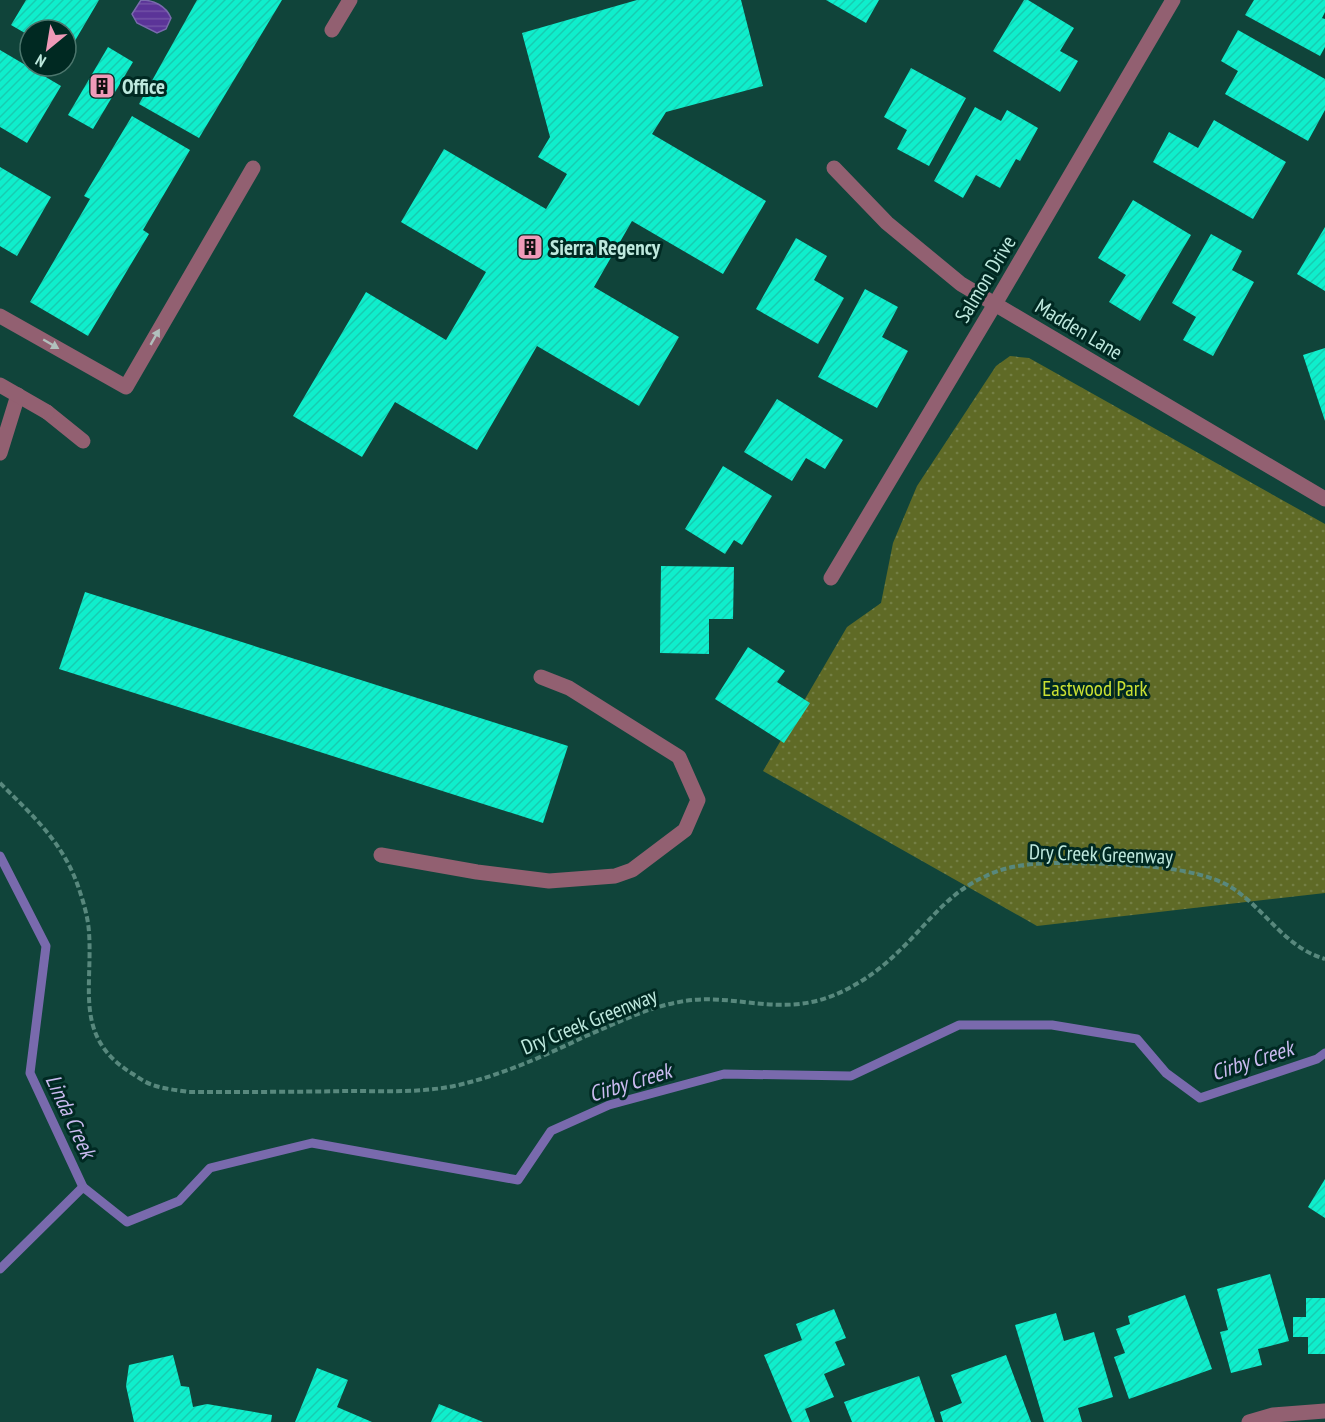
<svg xmlns="http://www.w3.org/2000/svg" width="1325" height="1422" font-family="'PT Sans Narrow',sans-serif">
  <style>
    .park { fill: url(#park-dots) }
    .water { fill: url(#water-rules); stroke: #796aad; stroke-width: 1.5 }
    .lines { fill: none; stroke-linecap: round; stroke-linejoin: round }
    .stream { stroke: #796aad; stroke-width: 9 }
    .building { fill: url(#building-hatch) }
    .path { stroke: #58887d; stroke-width: 4; stroke-dasharray: 6 3; stroke-linecap: butt }
    .service { stroke: #926071; stroke-width: 15 }
    .minor { stroke: #926071; stroke-width: 15 }
    .oneway { fill: #b1c0bd }
    .labels { text-anchor: middle; dominant-baseline: central; stroke-width: 6; stroke-linejoin: round; paint-order: stroke }
    .poi-label { font-size: 21px; font-weight: bold; fill: #bee9de; stroke: #002922; text-anchor: start }
    .street-label { font-size: 21px; fill: #bee9de; stroke: #002922 }
    .park-label { font-size: 21px; fill: #cae133; stroke: #002922 }
    .water-label { font-size: 22px; font-style: italic; fill: #cabbf0; stroke: #002922 }
  </style>
  <defs>
    <pattern id="park-dots" width="8" height="8" patternUnits="userSpaceOnUse" patternTransform="scale(1.5)"><rect width="8" height="8" fill="#5f6a26"/><path d="M2 2h.1M6 6h.1" fill="none" stroke="#747f45" stroke-width="1.8" stroke-linecap="round"/></pattern>
    <pattern id="water-rules" width="6" height="5" patternUnits="userSpaceOnUse" patternTransform="scale(1.5)"><rect width="6" height="5" fill="#5b3498"/><path d="M0 2.5h6" fill="none" stroke="#7151a6"/></pattern>
    <pattern id="building-hatch" width="6" height="6" patternUnits="userSpaceOnUse" patternTransform="scale(1.5)"><rect width="6" height="6" fill="#0feecc"/><path d="M-1 1l2-2M0 6l6-6M5 7l2-2" fill="none" stroke="#17ccb1"/></pattern>
  </defs>
  <rect width="100%" height="100%" fill="#10443a"/>
  <path class="park" d="M1010,356L1029,358L1325,524V893L1037,926L763,771L847,627L881,603L893,543L917,486L996,366Z"/>
  <path class="water" d="M141,0C154,0 166,6 171,18L166,29L157,33L137,23L132,14Z"/>
  <g class="lines">
    <g class="stream">
      <path d="M0,856L46,946L30,1073L83,1187"/>
      <path d="M0,1269L83,1187L127,1222L179,1201L210,1168L312,1143L518,1180L551,1131L609,1105L724,1074L851,1076L959,1025H1052L1137,1039L1166,1073L1200,1098L1317,1059L1325,1053"/>
    </g>
  </g>
  <g class="building">
    <path d="M26,0H99L66,56V30H30V36L11,25Z"/>
    <path d="M197,0H282L199,138L139,104Z"/>
    <path d="M637,0H741L763,86L666,112L652,134L766,201L723,274L632,221L594,287L679,337L639,406L537,346L477,450L395,402L362,457L293,416L366,292L446,340L486,272L401,222L444,149L546,209L567,174L538,157L550,137L522,33Z"/>
    <path d="M826,0H879L866,23Z"/>
    <path d="M1024,0H1028L1074,28L1060,51L1078,61L1060,92L993,51Z"/>
    <path d="M1254,0H1325V12L1322,18L1325,19V47L1320,56L1245,15Z"/>
    <path d="M1238,30L1325,79V110L1308,141L1225,94L1238,71L1221,61Z"/>
    <path d="M108,47L133,62L93,129L68,115Z"/>
    <path d="M0,50L61,86L27,143L0,127Z"/>
    <path d="M911,68L966,98L929,166L897,149L907,130L884,117Z"/>
    <path d="M975,107L1001,121L1007,110L1038,128L1020,161L1016,159L1000,188L976,175L963,198L934,181Z"/>
    <path d="M132,116L190,150L143,230L149,234L88,336L30,302L90,199L84,196Z"/>
    <path d="M1214,120L1286,162L1253,219L1153,162L1169,132L1198,148Z"/>
    <path d="M0,167L51,197L17,256L0,246Z"/>
    <path d="M1133,200L1191,235L1140,321L1109,302L1126,275L1098,258Z"/>
    <path d="M1325,227V291L1297,274Z"/>
    <path d="M1211,234L1242,251L1232,270L1254,282L1213,356L1183,340L1196,317L1172,303Z"/>
    <path d="M796,238L827,256L814,280L844,298L818,344L756,309Z"/>
    <path d="M865,289L898,307L882,337L908,351L877,408L818,377Z"/>
    <path d="M1325,348V421L1303,355Z"/>
    <path d="M777,399L843,440L825,469L806,458L792,481L744,452Z"/>
    <path d="M723,466L772,496L742,545L734,540L725,554L685,529Z"/>
    <path d="M661,566L734,567L733,619H709V654L660,653Z"/>
    <path d="M85,592L568,746L543,823L59,669Z"/>
    <path d="M748,647L785,671L777,682L810,703L784,743L715,699Z"/>
    <path d="M1325,1179V1218L1308,1207Z"/>
    <path d="M1270,1274L1289,1341L1258,1349L1262,1365L1231,1373L1220,1332L1228,1330L1217,1289Z"/>
    <path d="M1185,1295L1212,1369L1129,1399L1114,1357L1125,1353L1116,1329L1130,1324L1128,1316Z"/>
    <path d="M1306,1298H1325V1354H1308V1337H1293V1317H1306Z"/>
    <path d="M834,1309L846,1338L835,1342L845,1365L824,1374L834,1397L805,1409L810,1422H792L764,1355L802,1340L796,1324Z"/>
    <path d="M1056,1313L1064,1341L1094,1332L1113,1397L1078,1408L1082,1422H1044L1015,1325Z"/>
    <path d="M173,1355L181,1386L189,1387L193,1407L207,1404L272,1415L271,1422H134L126,1386L129,1365Z"/>
    <path d="M1006,1355L1031,1422H943L940,1412L962,1403L951,1375Z"/>
    <path d="M317,1368L348,1380L337,1407L372,1422H295Z"/>
    <path d="M919,1376L935,1422H852L844,1402Z"/>
    <path d="M439,1404L483,1422H431Z"/>
  </g>
  <g class="lines">
    <path class="path" d="M0,783C34,817 65,844 80,892C84,904 88,918 89,932C93,989 73,1038 133,1074C139,1078 146,1083 153,1085C164,1089 177,1090 189,1092C242,1092 296,1092 349,1091C384,1091 419,1093 454,1086C500,1076 544,1056 586,1036C617,1023 646,1008 679,1002C726,992 770,1014 820,1000C848,992 877,973 898,952C927,925 947,893 986,876C1010,864 1038,863 1064,863C1111,864 1202,863 1238,892C1268,914 1287,948 1325,959"/>
    <g class="service">
      <path d="M332,30L350,0"/>
      <path d="M0,316L126,387L253,168"/>
      <path d="M47,412L83,441"/>
      <path d="M0,453L18,395"/>
      <path d="M381,855L477,872L549,881L615,876L632,870L685,830L698,800L679,757L569,688L541,677"/>
    </g>
    <g class="minor">
      <path d="M834,168L887,223L961,284L1325,499"/>
      <path d="M0,385L47,412"/>
      <path d="M831,578L995,304L1173,0"/>
      <path d="M1249,1422L1273,1415L1325,1411"/>
    </g>
  </g>
  <defs><path id="oneway-solid" d="M-6-.8H1V-3.2L6.5 0L1 3.2V.8H-6Z" transform="scale(1.5)"/></defs>
  <g class="oneway">
    <use href="#oneway-solid" transform="translate(155 337) rotate(-60)"/>
    <use href="#oneway-solid" transform="translate(51 344) rotate(30)"/>
  </g>
  <defs>
    <g id="building-square" transform="scale(1.35)"><rect x="-9" y="-9" width="18" height="18" rx="4" fill="#ef9ab8" stroke="#002922"/><path d="M-4-6H4V6H1V3H-1V6H-4ZM-2.5-4.3h1.7v1.8h-1.7ZM.8-4.3h1.7v1.8H.8ZM-2.5-1h1.7V.8h-1.7ZM.8-1h1.7V.8H.8Z" fill="#111"/></g>
  </defs>
  <g fill-rule="evenodd">
    <use href="#building-square" x="102" y="86"/>
    <use href="#building-square" x="530" y="247"/>
  </g>
  <g class="labels">
    <g class="poi-label">
      <text x="122" y="86">Office</text>
      <text x="550" y="247">Sierra Regency</text>
    </g>
    <g class="street-label">
      <text transform="translate(985 279) rotate(-59)">Salmon Drive</text>
      <text transform="translate(1079 329) rotate(31)">Madden Lane</text>
      <text transform="translate(1101 854) rotate(2)">Dry Creek Greenway</text>
      <text transform="translate(589 1021) rotate(-22)">Dry Creek Greenway</text>
    </g>
    <g class="park-label">
      <text x="1095" y="688">Eastwood Park</text>
    </g>
    <g class="water-label">
      <text transform="translate(1252 1060) rotate(-18)">Cirby Creek</text>
      <text transform="translate(630 1082) rotate(-17)">Cirby Creek</text>
      <text transform="translate(71 1116) rotate(65)">Linda Creek</text>
    </g>
  </g>
  <g transform="translate(48 48) rotate(210)"><circle r="28" fill="#002922" stroke="#4c766d" stroke-width="1.5"/>
  <path d="M0-4.5L10 22L0 15L-10 22Z" fill="#ef9ab8"/>
  <text y="-9" font-size="16" font-weight="bold" text-anchor="middle" fill="#bee9de">N</text>
  </g>
</svg>
